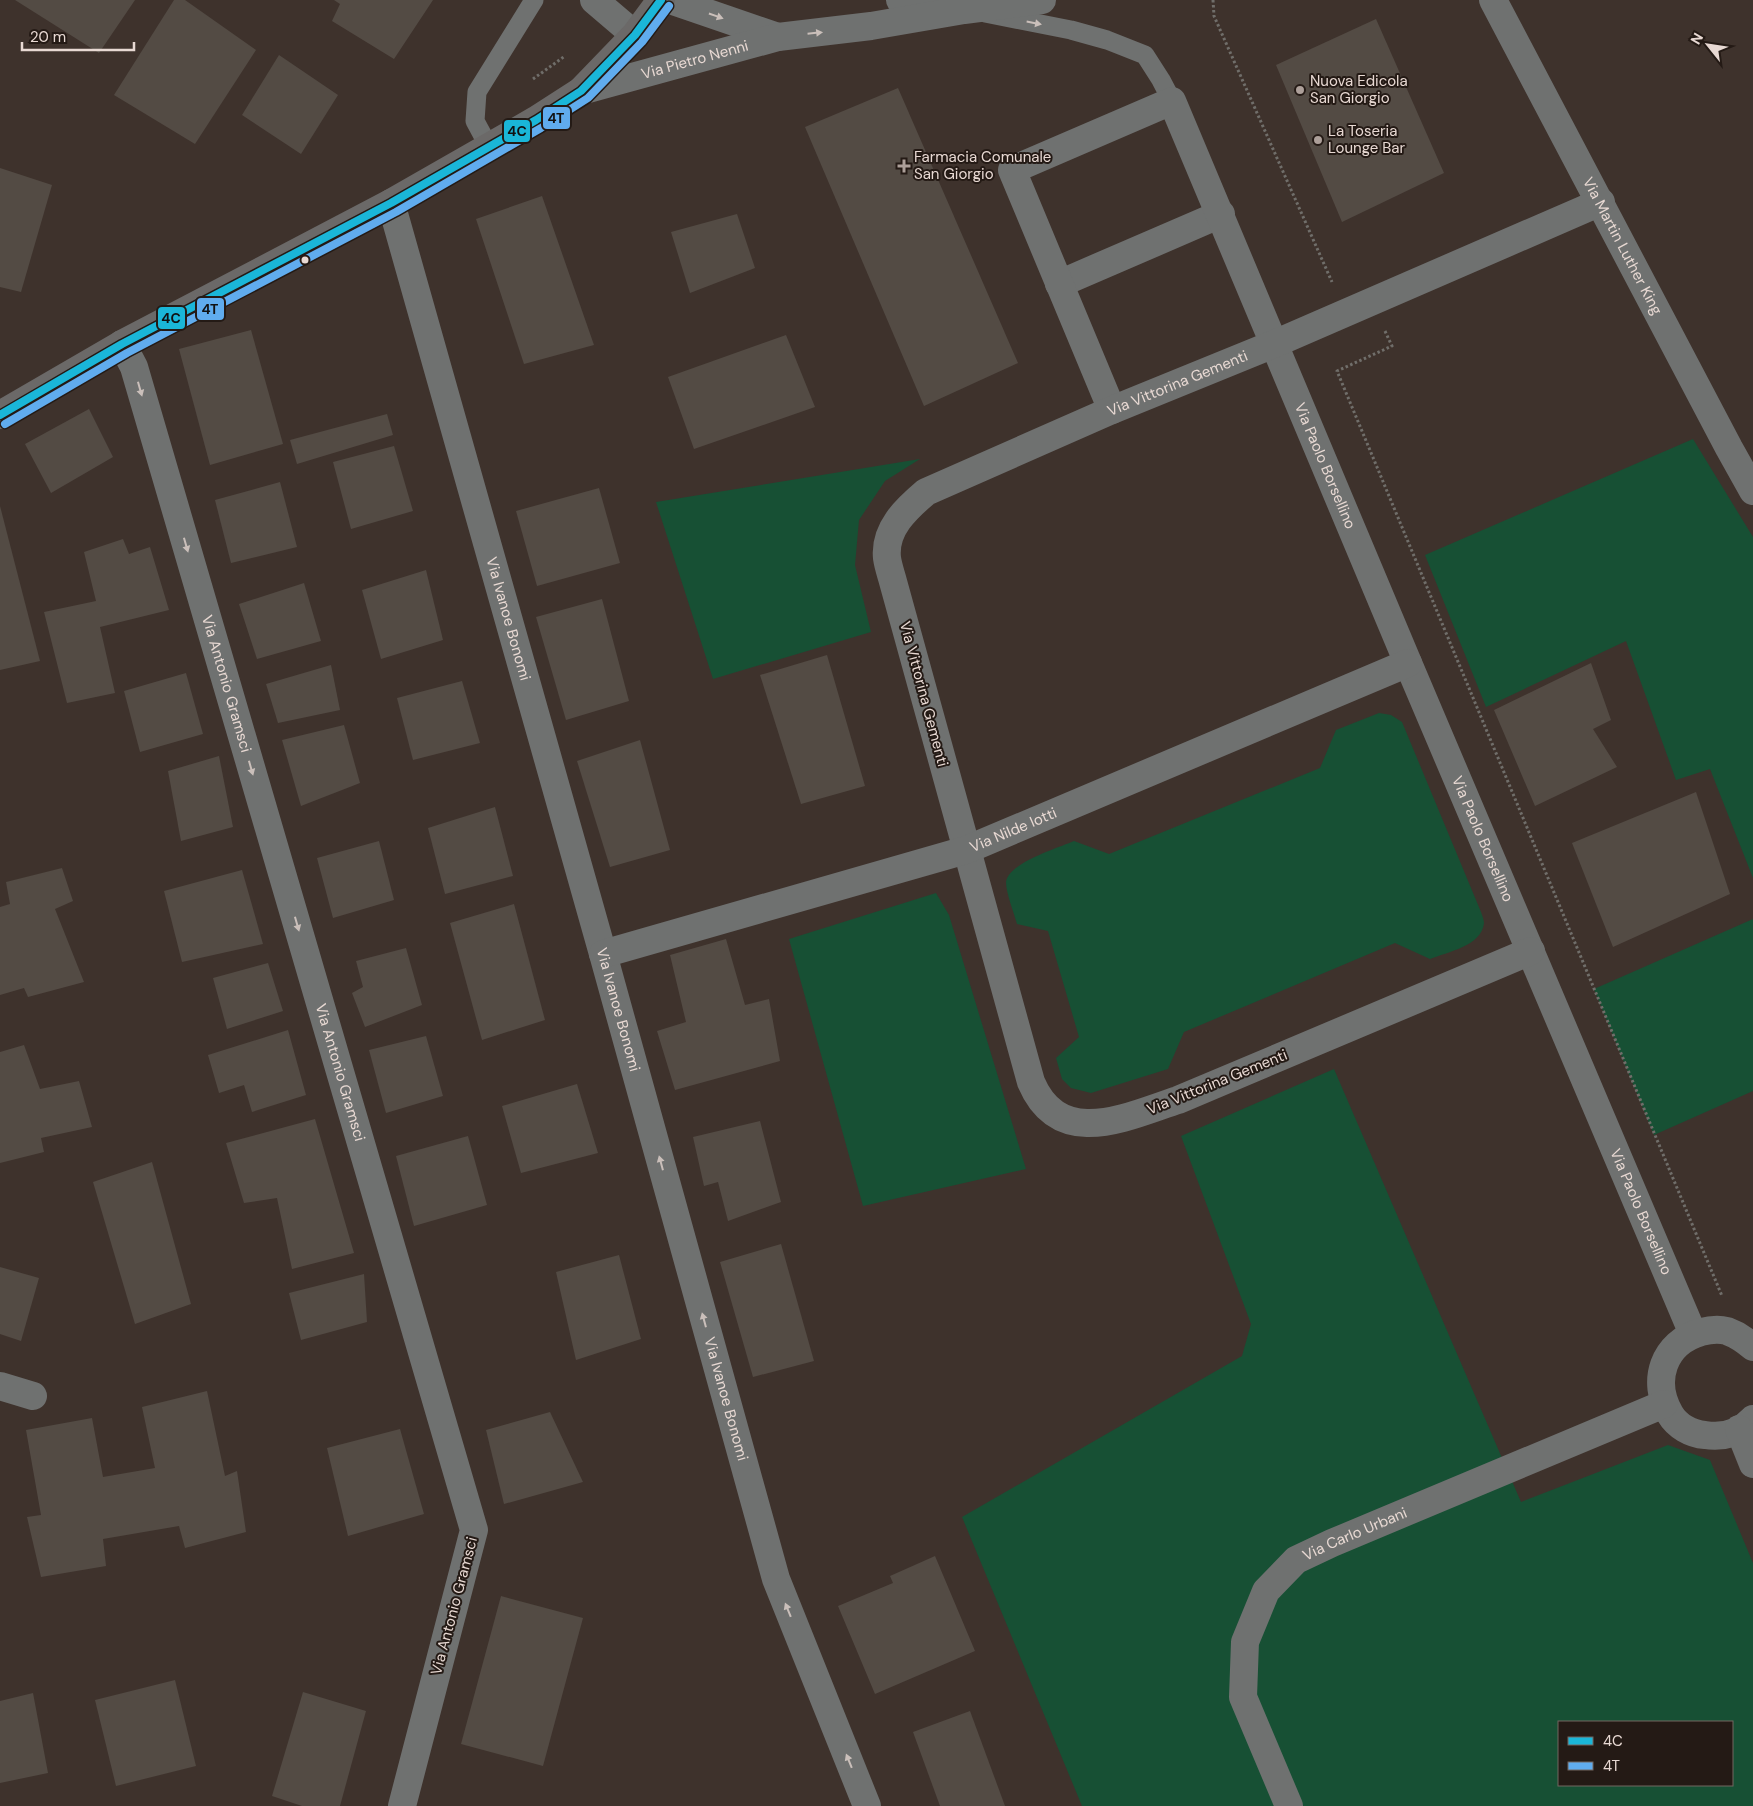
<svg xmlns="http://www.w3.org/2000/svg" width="1753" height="1806" font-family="'DM Sans',sans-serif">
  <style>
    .green { fill: #175034; fill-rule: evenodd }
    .building { fill: #534b44 }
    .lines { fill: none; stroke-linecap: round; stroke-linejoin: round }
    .path { stroke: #706e6a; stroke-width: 3; stroke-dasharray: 2.5 2.5; stroke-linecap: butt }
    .lane { stroke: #6f7170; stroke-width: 19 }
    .street { stroke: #6f7170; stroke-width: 28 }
    .secondary { stroke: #6b6968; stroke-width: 28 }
    .bus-1-casing { stroke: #241a15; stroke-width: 11 }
    .bus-2-casing { stroke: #241a15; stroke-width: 11 }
    .bus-1 { stroke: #1ab6d8; stroke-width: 8 }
    .bus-2 { stroke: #60acee; stroke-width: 8 }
    .oneway { fill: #cabfba }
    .poi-dot { fill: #ac9f99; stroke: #241a15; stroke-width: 2 }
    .bus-dot { fill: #e8d9d3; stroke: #241a15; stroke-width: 2 }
    .labels { text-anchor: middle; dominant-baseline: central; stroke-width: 4; stroke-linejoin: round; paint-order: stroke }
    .street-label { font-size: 15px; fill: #e8d9d3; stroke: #241a15 }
    .poi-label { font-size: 15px; fill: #e8d9d3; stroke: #241a15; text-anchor: start }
    .line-badge { stroke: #241a15; stroke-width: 2 }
    .pale-badge-label { font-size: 14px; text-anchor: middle; font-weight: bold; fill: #111 }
  </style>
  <rect width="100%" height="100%" fill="#3e322c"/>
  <g class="green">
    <path d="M1693,439L1753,537V878L1710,769L1676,780L1626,641L1486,707L1425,555Z"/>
    <path d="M920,459L885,481L859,520L855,565L871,632L713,679L656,502Z"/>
    <path d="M1379,713L1391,715L1402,722L1481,912C1482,915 1484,920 1484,923C1482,946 1447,952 1430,959L1395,943L1184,1032L1168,1069L1091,1093L1071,1088L1062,1079L1056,1058L1079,1037L1048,931L1017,924C1014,913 1006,893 1006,882C1008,863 1058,848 1074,841L1109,854L1320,768L1336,730Z"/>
    <path d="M936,893L949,915L1026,1169L863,1206L789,939Z"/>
    <path d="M1753,919V1091L1654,1135L1594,989Z"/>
    <path d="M1334,1069L1521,1502L1668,1445L1710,1460L1753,1563V1806H1082L962,1517L1242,1356L1251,1324L1181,1136ZM1559,1722H1732V1785H1559Z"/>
  </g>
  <g class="building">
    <path d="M15,0H135L99,53Z"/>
    <path d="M174,0H185L256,50L195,144L114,95Z"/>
    <path d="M334,0H433L394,59L332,21L340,4Z"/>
    <path d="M1376,19L1444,173L1342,222L1276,65Z"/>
    <path d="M279,55L338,95L301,154L242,115Z"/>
    <path d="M898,88L1018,363L924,406L805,127Z"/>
    <path d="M0,168L52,185L21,292L0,287Z"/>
    <path d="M542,196L594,345L524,364L476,219Z"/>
    <path d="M737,214L755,268L690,293L671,232Z"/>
    <path d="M251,330L283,444L210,465L179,349Z"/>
    <path d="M786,335L815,407L694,449L668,377Z"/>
    <path d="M89,409L113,457L51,493L25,444Z"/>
    <path d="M387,414L393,435L297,464L290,440Z"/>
    <path d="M394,446L413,511L351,529L333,462Z"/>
    <path d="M280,482L297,547L231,563L215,500Z"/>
    <path d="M599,488L620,563L537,586L516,511Z"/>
    <path d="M0,506L40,661L0,670Z"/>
    <path d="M123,539L129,554L150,547L169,610L100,627L115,693L67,703L44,612L96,601L84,552Z"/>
    <path d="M426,570L443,640L381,659L362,590Z"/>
    <path d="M304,583L321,641L257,659L239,604Z"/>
    <path d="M602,599L629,701L566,720L536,617Z"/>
    <path d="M827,655L865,786L801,804L760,675Z"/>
    <path d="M1591,663L1611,720L1593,729L1617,767L1535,806L1494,710Z"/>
    <path d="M331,665L340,710L278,723L266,684Z"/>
    <path d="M186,673L203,734L140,752L124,691Z"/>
    <path d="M462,681L480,743L413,760L397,698Z"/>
    <path d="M344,725L360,783L301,806L282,740Z"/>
    <path d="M640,740L670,850L610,867L577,761Z"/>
    <path d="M219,756L233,827L181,841L168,771Z"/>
    <path d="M1696,792L1730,894L1613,947L1572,843Z"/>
    <path d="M495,807L513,876L445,894L428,828Z"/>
    <path d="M379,841L394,900L333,918L317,858Z"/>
    <path d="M62,868L73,901L55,909L84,982L28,997L24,988L0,995V907L10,904L6,882Z"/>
    <path d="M242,870L263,944L182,962L164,891Z"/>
    <path d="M514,904L545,1020L482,1040L450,923Z"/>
    <path d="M726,939L745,1005L769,999L780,1061L675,1090L657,1031L686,1022L670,955Z"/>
    <path d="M406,948L422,1005L365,1027L352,993L363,987L356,961Z"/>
    <path d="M268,963L283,1011L227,1029L213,978Z"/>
    <path d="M288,1030L306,1095L252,1112L244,1085L219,1093L208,1055Z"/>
    <path d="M426,1036L443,1096L386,1113L369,1050Z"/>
    <path d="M24,1045L40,1089L79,1081L92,1127L41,1138L44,1152L0,1163V1052Z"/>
    <path d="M577,1084L598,1153L521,1173L502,1106Z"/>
    <path d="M315,1119L354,1253L292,1269L277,1198L244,1203L226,1143Z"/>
    <path d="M760,1121L781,1202L728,1221L718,1182L704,1186L693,1137Z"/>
    <path d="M468,1136L487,1205L414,1226L396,1156Z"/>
    <path d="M152,1162L191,1304L135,1324L93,1182Z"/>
    <path d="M781,1244L814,1361L753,1377L720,1262Z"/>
    <path d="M619,1255L641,1339L576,1360L556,1272Z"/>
    <path d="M0,1267L39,1278L21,1341L0,1334Z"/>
    <path d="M364,1274L367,1322L301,1340L289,1293Z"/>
    <path d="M207,1391L225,1476L237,1471L246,1532L185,1548L179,1526L103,1539L106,1566L41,1577L27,1517L41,1515L26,1430L92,1418L103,1477L155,1468L142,1407Z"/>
    <path d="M550,1412L583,1482L504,1504L486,1430Z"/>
    <path d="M400,1429L424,1514L348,1536L327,1448Z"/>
    <path d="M935,1556L975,1651L875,1694L838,1606L893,1583L890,1576Z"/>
    <path d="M501,1596L583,1618L543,1766L461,1744Z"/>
    <path d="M175,1680L196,1766L116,1786L95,1700Z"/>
    <path d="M303,1692L366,1711L340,1806H302L272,1796Z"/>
    <path d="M33,1693L48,1773L0,1783V1701Z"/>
    <path d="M970,1711L1005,1806H940L913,1732Z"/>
  </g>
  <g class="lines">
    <g class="path">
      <path d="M1213,0L1214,16L1332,282"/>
      <path d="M533,79L565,56"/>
      <path d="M1385,331L1392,346L1337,371L1722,1296"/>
    </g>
    <g class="lane">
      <path d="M985,13L1071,30L1107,40L1145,55L1161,80L1172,101"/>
      <path d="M489,147L475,121L477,92L534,0"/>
    </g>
    <g class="street">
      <path d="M594,0L635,35"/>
      <path d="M670,0L778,37"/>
      <path d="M900,0L943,7"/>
      <path id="s1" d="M1493,0L1729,448L1753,491"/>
      <path id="s2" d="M581,91L778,37L871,26L964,10L1042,0"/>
      <path id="s3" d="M391,203L603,954L776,1579L867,1806"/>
      <path d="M1059,284L1221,214"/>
      <path id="s4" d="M122,344L134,367L474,1530L402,1806"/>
      <path id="s5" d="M1112,410L1012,170L1172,101L1408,663L1693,1334"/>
      <path id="s6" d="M1531,951L1178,1100C1126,1117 1060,1150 1031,1082L892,578C890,571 888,565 887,558C884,529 906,509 926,492L1112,410L1274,344L1601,202"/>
      <path id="s7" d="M603,954L966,850L1408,663"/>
      <path d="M1753,1347C1745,1340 1738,1335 1727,1331C1719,1329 1709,1330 1701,1332C1663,1343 1651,1381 1670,1414C1677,1426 1691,1434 1705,1435C1723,1438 1740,1433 1753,1419"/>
      <path d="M0,1386L33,1396"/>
      <path d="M1739,1429L1753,1464"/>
      <path id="s8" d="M1289,1806L1243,1697L1245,1642L1266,1591L1296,1560L1332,1543L1664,1404"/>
    </g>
    <path class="secondary" d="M0,415L122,344L391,203L536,120L581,91L635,35L661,0"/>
    <g class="bus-1-casing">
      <path id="bus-1" d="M0,415L122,344L391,203L536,120L581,91L635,35L661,0"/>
    </g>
    <g class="bus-2-casing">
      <path id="bus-2" d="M5,424L127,353L396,212L541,128L588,98L642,42L669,6"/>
    </g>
    <use href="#bus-1" class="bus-1"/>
    <use href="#bus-2" class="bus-2"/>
  </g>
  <defs><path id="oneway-solid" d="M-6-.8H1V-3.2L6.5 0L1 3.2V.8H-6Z" transform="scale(1.25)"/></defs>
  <g class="oneway">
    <use href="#oneway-solid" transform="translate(716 16) rotate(19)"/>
    <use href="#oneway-solid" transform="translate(1034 23) rotate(11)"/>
    <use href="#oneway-solid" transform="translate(815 33) rotate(-6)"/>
    <use href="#oneway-solid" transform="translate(140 389) rotate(74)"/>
    <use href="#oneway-solid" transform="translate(186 545) rotate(74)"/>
    <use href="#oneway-solid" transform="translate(251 768) rotate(74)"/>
    <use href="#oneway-solid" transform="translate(297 924) rotate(74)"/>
    <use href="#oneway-solid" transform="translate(661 1163) rotate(-105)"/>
    <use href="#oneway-solid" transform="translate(704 1320) rotate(-105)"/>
    <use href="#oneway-solid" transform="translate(788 1610) rotate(-112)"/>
    <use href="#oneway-solid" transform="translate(849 1761) rotate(-112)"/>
  </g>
  <g class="poi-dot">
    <circle cx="1300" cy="90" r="5"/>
    <circle cx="1318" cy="140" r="5"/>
    <path d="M901.5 158.5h5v5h5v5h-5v5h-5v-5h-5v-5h5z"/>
  </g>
  <circle class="bus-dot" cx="305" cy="260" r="4.5"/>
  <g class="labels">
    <g class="street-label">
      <text stroke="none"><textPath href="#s2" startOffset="118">Via Pietro Nenni</textPath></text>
      <text stroke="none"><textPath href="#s1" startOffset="278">Via Martin Luther King</textPath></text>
      <text stroke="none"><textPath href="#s6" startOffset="1449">Via Vittorina Gementi</textPath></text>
      <text stroke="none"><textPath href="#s5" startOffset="830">Via Paolo Borsellino</textPath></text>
      <text stroke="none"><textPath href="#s3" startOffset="432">Via Ivanoe Bonomi</textPath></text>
      <text stroke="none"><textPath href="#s4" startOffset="356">Via Antonio Gramsci</textPath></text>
      <text transform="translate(924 694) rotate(75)">Via Vittorina Gementi</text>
      <text stroke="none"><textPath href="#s7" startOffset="429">Via Nilde Iotti</textPath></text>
      <text stroke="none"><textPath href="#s5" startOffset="1235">Via Paolo Borsellino</textPath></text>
      <text stroke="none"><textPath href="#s3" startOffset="838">Via Ivanoe Bonomi</textPath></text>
      <text stroke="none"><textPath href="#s4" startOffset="761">Via Antonio Gramsci</textPath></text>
      <text transform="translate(1217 1082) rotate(-22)">Via Vittorina Gementi</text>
      <text stroke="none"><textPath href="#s5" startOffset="1640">Via Paolo Borsellino</textPath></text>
      <text stroke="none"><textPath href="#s3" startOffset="1242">Via Ivanoe Bonomi</textPath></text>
      <text stroke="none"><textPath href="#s8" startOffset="336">Via Carlo Urbani</textPath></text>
      <text transform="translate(454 1606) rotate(-75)">Via Antonio Gramsci</text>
    </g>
    <g class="poi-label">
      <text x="1310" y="81">Nuova Edicola<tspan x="1310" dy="17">San Giorgio</tspan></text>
      <text x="1328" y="131">La Toseria<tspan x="1328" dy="17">Lounge Bar</tspan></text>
      <text x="914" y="157">Farmacia Comunale<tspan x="914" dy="17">San Giorgio</tspan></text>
    </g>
  </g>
  <g class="line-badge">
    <rect x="542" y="106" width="29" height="24" rx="5" fill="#60acee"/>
    <rect x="503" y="119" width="28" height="24" rx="5" fill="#1ab6d8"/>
    <rect x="196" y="297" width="29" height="24" rx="5" fill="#60acee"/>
    <rect x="157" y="306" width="29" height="24" rx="5" fill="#1ab6d8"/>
  </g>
  <g class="pale-badge-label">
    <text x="556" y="123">4T</text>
    <text x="517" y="136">4C</text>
    <text x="210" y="314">4T</text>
    <text x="171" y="323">4C</text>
  </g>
  <rect x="1558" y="1721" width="175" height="65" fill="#241a15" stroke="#726661"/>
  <rect x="1568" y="1737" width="25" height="8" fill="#1ab6d8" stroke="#726661"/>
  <text x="1603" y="1746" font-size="15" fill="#e8d9d3">4C</text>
  <rect x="1568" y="1762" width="25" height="8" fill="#60acee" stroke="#726661"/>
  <text x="1603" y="1771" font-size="15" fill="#e8d9d3">4T</text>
  <g transform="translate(1708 45) rotate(300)" stroke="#241a15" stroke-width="4" paint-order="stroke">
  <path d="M0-4L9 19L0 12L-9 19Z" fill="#e8d9d3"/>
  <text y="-8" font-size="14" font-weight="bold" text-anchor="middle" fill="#e8d9d3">N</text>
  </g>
  <path d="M22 42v8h112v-8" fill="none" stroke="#e8d9d3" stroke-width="2.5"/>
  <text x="30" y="42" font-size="15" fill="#e8d9d3" stroke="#241a15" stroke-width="4" paint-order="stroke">20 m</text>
</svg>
